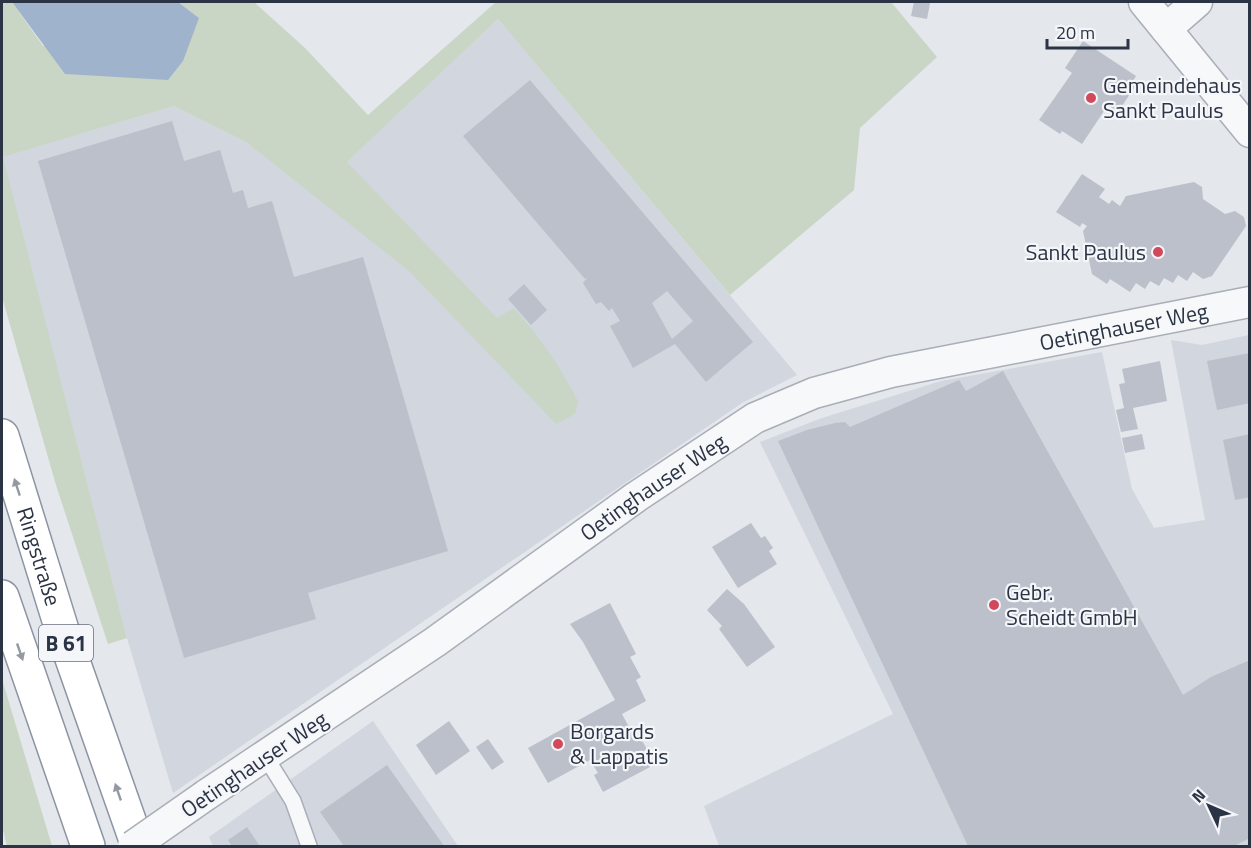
<svg xmlns="http://www.w3.org/2000/svg" width="1251" height="848" font-family="'Titillium Web',sans-serif">
  <style>
    .built { fill: #d2d6de }
    .green { fill: #c9d6c5 }
    .water { fill: #9fb4cc }
    .building { fill: #bbc0ca; fill-rule: evenodd }
    .lines { fill: none; stroke-linecap: round; stroke-linejoin: round }
    .service-casing { stroke: #a9aeb7; stroke-width: 18 }
    .minor-casing { stroke: #a9aeb7; stroke-width: 33 }
    .trunk-casing { stroke: #8b94a3; stroke-width: 36 }
    .service { stroke: #f7f8fa; stroke-width: 15 }
    .minor { stroke: #f7f8fa; stroke-width: 30 }
    .trunk { stroke: #fff; stroke-width: 33 }
    .minor-bridge-casing { stroke: #a9aeb7; stroke-width: 33; stroke-linecap: butt }
    .minor-bridge { stroke: #f7f8fa; stroke-width: 30 }
    .oneway { fill: #959aa2 }
    .poi-dot { fill: #d1495b; stroke: #f4f6f9; stroke-width: 2 }
    .labels { text-anchor: middle; dominant-baseline: central; stroke-width: 4.5; stroke-linejoin: round; paint-order: stroke }
    .shield { fill: #f4f6f9; stroke: #676e7b; stroke-width: 1.5 }
    .shield-label { font-size: 21px; font-weight: bold; fill: #2b3445 }
    .poi-label { font-size: 22px; fill: #2b3445; stroke: #f4f6f9; text-anchor: start }
    .street-label { font-size: 22px; fill: #2b3445; stroke: #f4f6f9 }
  </style>
  <rect width="100%" height="100%" fill="#e4e7ec"/>
  <g class="built">
    <path d="M498,19L797,375L742,403L173,793L127,638L2,157L174,106L246,142L314,193Z"/>
    <path d="M1249,335V846H719L704,806L893,714L760,442L822,418L941,381L1102,352L1132,489L1154,528L1205,520L1171,340L1202,345Z"/>
    <path d="M373,721L458,846H213L209,837Z"/>
  </g>
  <g class="green">
    <path d="M2,2H12L43,46L199,18L178,2H254L305,48L368,115L496,2H891L937,57L860,128L854,190L730,295L498,19L347,162L497,318L514,308C540,337 560,366 578,401L575,414L556,424L409,271L246,142L174,106L3,157L127,638L108,644L56,485L2,297Z"/>
    <path d="M2,679L52,846H7L2,826Z"/>
  </g>
  <path class="water" d="M12,2H178L199,18L183,61L168,80L65,74Z"/>
  <g class="building">
    <path d="M914,2L930,3L927,19L911,16Z"/>
    <path d="M1083,41L1136,76L1132,83L1136,85L1118,112L1108,105L1082,144L1062,131L1060,134L1039,120L1072,73L1065,68Z"/>
    <path d="M530,80L753,342L706,382L675,344L633,368L610,326L620,321L612,308L609,311L601,302L596,304L583,283L588,277L585,279L463,136ZM667,291L693,321L672,339L652,303Z"/>
    <path d="M172,121L184,161L220,150L233,193L243,190L248,208L272,201L294,277L363,257L448,551L308,593L316,619L184,658L38,161Z"/>
    <path d="M1082,174L1105,189L1099,197L1109,204L1112,200L1120,206L1126,196L1194,182L1202,187L1203,199L1225,214L1235,211L1244,217L1246,226L1212,276L1203,279L1193,272L1187,281L1178,275L1173,283L1164,278L1159,286L1150,281L1145,289L1136,283L1130,292L1110,279L1107,284L1092,274L1083,231L1087,226L1082,223L1080,227L1056,212Z"/>
    <path d="M524,284L547,310L531,325L508,299Z"/>
    <path d="M1250,353V403L1217,410L1207,361Z"/>
    <path d="M1160,361L1167,401L1133,408L1138,429L1121,432L1116,410L1124,408L1119,384L1125,383L1122,369Z"/>
    <path d="M1003,371L1183,695L1211,677L1250,660V838L1234,846H968L778,441L807,430L835,423L845,422L850,427L959,380L966,391Z"/>
    <path d="M1142,434L1145,449L1125,453L1122,438Z"/>
    <path d="M1250,434V497L1235,500L1223,440Z"/>
    <path d="M751,523L761,538L765,536L773,548L769,551L777,564L738,588L712,547Z"/>
    <path d="M727,589L744,604L775,647L747,667L719,629L722,626L707,610Z"/>
    <path d="M610,603L636,654L630,657L641,677L636,680L646,701L622,714L635,738L639,736L647,749L642,752L650,767L603,792L594,775L598,773L590,760L548,783L528,748L615,700L583,642L570,624Z"/>
    <path d="M449,721L470,751L436,775L416,745Z"/>
    <path d="M488,739L504,762L492,770L476,747Z"/>
    <path d="M387,765L444,846H344L320,812Z"/>
    <path d="M247,827L259,845L232,846L228,840Z"/>
  </g>
  <g class="lines">
    <g class="service-casing">
      <path id="service" d="M265,756L293,801L309,846"/>
    </g>
    <g class="minor-casing">
      <g id="minor">
        <path d="M1144,2L1250,132"/>
        <path d="M1166,29L1197,2"/>
        <path id="s1" d="M206,795L435,642L636,497L755,418L814,393L891,372L1250,302"/>
      </g>
    </g>
    <g class="trunk-casing">
      <g id="trunk">
        <path id="s2" d="M2,436L62,630L138,846"/>
        <path d="M2,597L88,846"/>
      </g>
    </g>
    <use href="#service" class="service"/>
    <use href="#minor" class="minor"/>
    <use href="#trunk" class="trunk"/>
    <g class="minor-bridge-casing">
      <path id="minor-bridge" d="M133,846L206,795"/>
    </g>
    <use href="#minor-bridge" class="minor-bridge"/>
  </g>
  <defs><path id="oneway-solid" d="M-6-.8H1V-3.2L6.5 0L1 3.2V.8H-6Z" transform="scale(1.5)"/></defs>
  <g class="oneway">
    <use href="#oneway-solid" transform="translate(17 487) rotate(-108)"/>
    <use href="#oneway-solid" transform="translate(20 652) rotate(71)"/>
    <use href="#oneway-solid" transform="translate(118 792) rotate(-109)"/>
  </g>
  <g class="poi-dot">
    <circle cx="1091" cy="98" r="6"/>
    <circle cx="1158" cy="252" r="6"/>
    <circle cx="994" cy="605" r="6"/>
    <circle cx="558" cy="744" r="6"/>
  </g>
  <g class="labels">
    <rect class="shield" x="39" y="625" width="54" height="36" rx="4.5"/>
    <g class="shield-label">
      <text x="66" y="643">B 61</text>
    </g>
    <g class="poi-label">
      <text x="1103" y="85">Gemeindehaus<tspan x="1103" dy="25">Sankt Paulus</tspan></text>
      <text x="1146" y="252" text-anchor="end">Sankt Paulus</text>
      <text x="1006" y="592">Gebr.<tspan x="1006" dy="25">Scheidt GmbH</tspan></text>
      <text x="570" y="731">Borgards<tspan x="570" dy="25">&amp; Lappatis</tspan></text>
    </g>
    <g class="street-label">
      <text stroke="none"><textPath href="#s1" startOffset="1047">Oetinghauser Weg</textPath></text>
      <text stroke="none"><textPath href="#s1" startOffset="543">Oetinghauser Weg</textPath></text>
      <text stroke="none"><textPath href="#s2" startOffset="126">Ringstraße</textPath></text>
      <text transform="translate(254 764) rotate(-34)">Oetinghauser Weg</text>
    </g>
  </g>
  <rect width="1251" height="848" fill="none" stroke="#2b3445" stroke-width="6"/>
  <g transform="translate(1209 806) rotate(314)" stroke="#f4f6f9" stroke-width="4.5" paint-order="stroke">
  <path d="M0-4.5L10 22L0 15L-10 22Z" fill="#2b3445"/>
  <text y="-9" font-size="16" font-weight="bold" text-anchor="middle" fill="#2b3445">N</text>
  </g>
  <path d="M1047 39v9h81v-9" fill="none" stroke="#2b3445" stroke-width="3"/>
  <text x="1056" y="39" font-size="18" fill="#2b3445" stroke="#f4f6f9" stroke-width="4.5" paint-order="stroke">20 m</text>
</svg>
